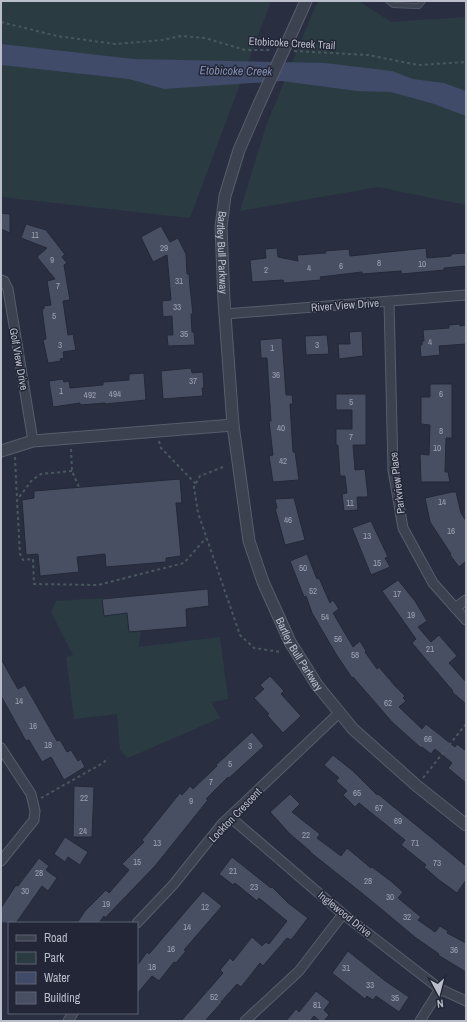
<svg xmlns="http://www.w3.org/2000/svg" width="467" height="1022" font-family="'Archivo Narrow',sans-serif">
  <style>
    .green { fill: #2b3b42 }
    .water { fill: #404a69 }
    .building { fill: #484f63; stroke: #242938 }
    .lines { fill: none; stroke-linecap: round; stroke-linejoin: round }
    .service-casing { stroke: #585d6b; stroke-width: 6 }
    .minor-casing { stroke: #585d6b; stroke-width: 11 }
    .tertiary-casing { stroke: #585d6b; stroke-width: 13 }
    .path { stroke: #49585f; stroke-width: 2; stroke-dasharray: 3 3; stroke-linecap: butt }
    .service { stroke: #3d4251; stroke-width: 4.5 }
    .minor { stroke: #3d4251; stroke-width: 9 }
    .tertiary { stroke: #3d4251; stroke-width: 11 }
    .tertiary-bridge-casing { stroke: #585d6b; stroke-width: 13; stroke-linecap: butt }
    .tertiary-bridge { stroke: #3d4251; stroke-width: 11 }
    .labels { text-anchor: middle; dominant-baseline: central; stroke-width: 3; stroke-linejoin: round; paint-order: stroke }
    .number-label { font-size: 9px; fill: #9ea2b1 }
    .street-label { font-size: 11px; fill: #babecb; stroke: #222636 }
    .water-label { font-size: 12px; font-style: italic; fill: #848eb0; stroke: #222636 }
  </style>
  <rect width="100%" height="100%" fill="#292f41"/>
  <g class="green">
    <path d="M1,1H271L190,218L1,197Z"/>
    <path d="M319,1H359L391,22L466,17V205L378,187L240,211L266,126L315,7Z"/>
    <path d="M133,596C141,615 144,627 138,647L220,637L228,699L211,702L220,718L128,758L120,750L117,714L74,719L66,657L73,655L51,612L56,601Z"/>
  </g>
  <path class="water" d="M1,44L134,59L325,63L392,71L413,79L444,83L466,91V116L434,104L391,92L357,91L282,81L164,89L129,79L1,65Z"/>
  <g class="building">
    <path d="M1,213L10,214V233L1,229Z"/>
    <path d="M26,224L46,230L66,256L64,255L62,257L67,263L64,265L70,300L63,301L68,335L73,334L76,350L63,352L64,358L60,359L61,361L48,363L43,340L46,339L42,309H44V306L51,305L47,281L55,279L37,257L47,248L21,238Z"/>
    <path d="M161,226L170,242L178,238L186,254L187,274H189L190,287L193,314H191L192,332H194L195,345L168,346L167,335H173L172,316L163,317L162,301L171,300L167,255L153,262L141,237Z"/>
    <path d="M277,248L278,257L298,261L297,255L326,253L325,251L349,249L350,256L426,248L427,258L451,256V254L466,253V266L444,268V270L402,274L401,271L362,274V272L320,277L321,280L284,283L283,280L252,282L250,260L266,258L265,249Z"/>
    <path d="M460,324V326L466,325V344L439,346L440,355L421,357L420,345H422V341H424L423,330L449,328V325Z"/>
    <path d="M362,331L363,356L339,359L338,344H350L349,332Z"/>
    <path d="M327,335L329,354L306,355L305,336Z"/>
    <path d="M282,338L286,395H292L293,404H290L293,452H295L299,480L273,482L269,456L273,455L269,421H271L267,358H261L260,340Z"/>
    <path d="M191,368L192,373L203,372L204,388H202L203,396L163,399L161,371Z"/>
    <path d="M144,373L146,400L105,404V403L80,405V403L53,407L49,381L63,379L64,382L69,381L70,388L103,385V382L129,380V374Z"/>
    <path d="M430,384H452V438H446L445,472H448L450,482H421L420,454L429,455L430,425L421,424V397H430Z"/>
    <path d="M336,394H366V445H353L355,470L365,469L368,497H357L358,510L344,511L342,494L347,493L345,476H340L338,445H336V429H352V410H336Z"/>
    <path d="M180,479L182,503H176L181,556L166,558V562L106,567L105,554L77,557L79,572L40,576L38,554L26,555L22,500L34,498V491Z"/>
    <path d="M452,492H456L461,513L466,521V561L459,567L450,555L451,554L430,522L425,498Z"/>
    <path d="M294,498L305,540L285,545L275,508H277L275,499Z"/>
    <path d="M371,521L388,557L385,558L390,567L371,575L352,528Z"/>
    <path d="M307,554L317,579L319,578L330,603L333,600L339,609L333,613L353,647L360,641L366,651L365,652L377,669L379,667L395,686L405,696L403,698L406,701L399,707L422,729L426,724L455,747L457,744L466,751V783L448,768L452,763L435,749L431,754L422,747L421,748L392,722L353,677L352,678L336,654L312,613L306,596L304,597L290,561Z"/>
    <path d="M398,580L415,601L427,621L418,627L431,642L439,635L457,656L449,663L466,682V704L452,692L453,691L412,643L416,639L382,591Z"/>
    <path d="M208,589L209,606L186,609L187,627L129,632L127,613L104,616L102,599Z"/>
    <path d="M1,659L18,689L25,685L57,741L60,740L67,752L71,750L78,761L81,759L85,767L64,780L51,757L42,762L29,740L26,741L1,696Z"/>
    <path d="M270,676L284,691L281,694L301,716L283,733L267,715L269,714L254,698L264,689L260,685Z"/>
    <path d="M252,732L264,746L229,778L228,777L206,799L208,800L155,866L105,918L104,916L99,923H77L85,911L106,890L109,893L129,870L122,864L144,842L142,840L180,793L182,795L190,786L193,789L217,766L216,765Z"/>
    <path d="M333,755L353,771L377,795L378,794L466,866V880L457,893L439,880L424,867L426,865L401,845L405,840L359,803L355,807L343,795L347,791L336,781L339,778L324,765Z"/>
    <path d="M74,786L94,787L92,837H73Z"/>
    <path d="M290,794L300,804L292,812L320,834L317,838L341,856L347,848L371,868L372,867L392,882L403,892L398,898L421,917L418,920L435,932L440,926L448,931L447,933L466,943V972L438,955L439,954L416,938L368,898L310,852V851L290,834L270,812Z"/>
    <path d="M65,837L88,852L80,865L68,857L65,862L54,854Z"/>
    <path d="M232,857L271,888L272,887L288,903L308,918L291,940L287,938L263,966L260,963L241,987L237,984L221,1002H222L205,1021H181L223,973L220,970L230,958L233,961L252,937L262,946L266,942L269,944L287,921L259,898L257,901L235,883L233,885L219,874Z"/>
    <path d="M39,858L49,866L46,870L57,878L48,891L42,886L16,923H1V908L16,885L18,886Z"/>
    <path d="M203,891L222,906L184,950L186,951L176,963L174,962L159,981L152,976L137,994V966L147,952L149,954Z"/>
    <path d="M348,951L384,980L409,997L399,1012L376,996L373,1000L367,996L365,999L332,973Z"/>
    <path d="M316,991L330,1002L324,1010L329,1015L324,1021H320L314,1016L310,1021H286L296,1009L299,1012Z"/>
  </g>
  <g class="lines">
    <g class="service-casing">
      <path id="service" d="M388,1L393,5L419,6L423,1"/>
    </g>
    <g class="minor-casing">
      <g id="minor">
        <path d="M1,280L4,281L8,289L33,441"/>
        <path d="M389,302L393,470L403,528L433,583L466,620"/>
        <path d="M225,314L466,295"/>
        <path d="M455,608L466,600"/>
        <path d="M1,748L31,794L35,811L34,820L1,861"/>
        <path d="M230,817L343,914L440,989L466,1001"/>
        <path d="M137,923L173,885L222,824L339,713"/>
        <path d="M68,1021L73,1013"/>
        <path d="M245,1021L299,971L343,914"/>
        <path d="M420,1021L440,989"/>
      </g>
    </g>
    <g class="tertiary-casing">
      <g id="tertiary">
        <path d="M293,30L306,1"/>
        <path id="s1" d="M259,104L239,150L225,196L221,227L224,301L233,425L249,541L263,582L290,642L317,685L353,729L417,786L466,825"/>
        <path d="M1,451L33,441L233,425"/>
      </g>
    </g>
    <g class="path">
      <path d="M1,22L57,36L115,44L162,40L181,36L205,38L245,50H272"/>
      <path d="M294,51L368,55L418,65L466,62"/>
      <path d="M159,441L161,448L196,484"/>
      <path d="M71,449L72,471L79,487"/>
      <path d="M15,457L17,499"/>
      <path d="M223,467L200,476L194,487L198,513L240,635L254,648L281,652"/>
      <path d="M72,471L41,474L32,480L17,500L20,554L23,560L33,559L34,584L98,585L184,563L206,538"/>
      <path d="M423,778L466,724"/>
      <path d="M41,798L103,763L108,758"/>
    </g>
    <use href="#service" class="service"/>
    <use href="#minor" class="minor"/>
    <use href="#tertiary" class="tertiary"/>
    <g class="tertiary-bridge-casing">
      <path id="tertiary-bridge" d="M259,104L293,30"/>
    </g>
    <use href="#tertiary-bridge" class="tertiary-bridge"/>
  </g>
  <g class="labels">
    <g class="number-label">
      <text x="35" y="235">11</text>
      <text x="164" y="248">29</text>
      <text x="52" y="260">9</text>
      <text x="379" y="263">8</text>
      <text x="422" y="264">10</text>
      <text x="341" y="266">6</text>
      <text x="309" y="268">4</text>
      <text x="266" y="270">2</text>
      <text x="179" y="281">31</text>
      <text x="58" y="286">7</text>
      <text x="177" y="307">33</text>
      <text x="54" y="316">5</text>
      <text x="184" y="334">35</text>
      <text x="430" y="342">4</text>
      <text x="60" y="345">3</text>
      <text x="317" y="345">3</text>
      <text x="272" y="348">1</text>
      <text x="276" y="375">36</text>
      <text x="193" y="381">37</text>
      <text x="61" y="391">1</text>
      <text x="115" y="394">494</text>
      <text x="441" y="394">6</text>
      <text x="90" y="395">492</text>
      <text x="351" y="402">5</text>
      <text x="281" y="428">40</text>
      <text x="441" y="431">8</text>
      <text x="351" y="437">7</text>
      <text x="437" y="448">10</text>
      <text x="283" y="461">42</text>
      <text x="442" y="502">14</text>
      <text x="350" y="503">11</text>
      <text x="288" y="520">46</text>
      <text x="451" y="531">16</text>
      <text x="367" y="536">13</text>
      <text x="377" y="563">15</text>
      <text x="303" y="568">50</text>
      <text x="313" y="591">52</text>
      <text x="397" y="594">17</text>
      <text x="411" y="615">19</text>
      <text x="325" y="617">54</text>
      <text x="338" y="639">56</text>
      <text x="430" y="649">21</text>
      <text x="355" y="655">58</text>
      <text x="19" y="701">14</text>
      <text x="388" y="703">62</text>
      <text x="33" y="726">16</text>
      <text x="428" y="739">66</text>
      <text x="48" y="745">18</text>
      <text x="250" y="746">3</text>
      <text x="230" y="764">5</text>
      <text x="211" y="782">7</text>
      <text x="357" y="793">65</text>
      <text x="84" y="798">22</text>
      <text x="191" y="801">9</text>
      <text x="379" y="808">67</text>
      <text x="398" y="821">69</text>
      <text x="83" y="831">24</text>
      <text x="306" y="835">22</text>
      <text x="157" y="843">13</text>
      <text x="415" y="843">71</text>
      <text x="137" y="862">15</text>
      <text x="437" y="863">73</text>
      <text x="233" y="871">21</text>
      <text x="39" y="873">28</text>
      <text x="368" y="881">28</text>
      <text x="254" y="887">23</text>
      <text x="25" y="891">30</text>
      <text x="390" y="897">30</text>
      <text x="106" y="904">19</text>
      <text x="205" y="907">12</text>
      <text x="407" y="917">32</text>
      <text x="187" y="927">14</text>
      <text x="171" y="949">16</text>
      <text x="454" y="950">36</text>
      <text x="152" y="967">18</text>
      <text x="346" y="968">31</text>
      <text x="370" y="985">33</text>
      <text x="214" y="997">52</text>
      <text x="395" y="998">35</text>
      <text x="317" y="1005">81</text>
    </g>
    <g class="street-label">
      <text transform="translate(292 43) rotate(3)">Etobicoke Creek Trail</text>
      <text stroke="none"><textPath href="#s1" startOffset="155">Bartley Bull Parkway</textPath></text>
      <text transform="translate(345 305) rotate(-4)">River View Drive</text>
      <text transform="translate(19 359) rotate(80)">Golf View Drive</text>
      <text transform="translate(397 483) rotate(-97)">Parkview Place</text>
      <text stroke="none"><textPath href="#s1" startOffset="569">Bartley Bull Parkway</textPath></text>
      <text transform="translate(235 815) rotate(-46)">Lockton Crescent</text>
      <text transform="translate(345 914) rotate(39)">Inglewood Drive</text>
    </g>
    <g class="water-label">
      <text transform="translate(236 71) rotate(1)">Etobicoke Creek</text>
    </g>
  </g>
  <rect width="467" height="1022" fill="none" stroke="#babecb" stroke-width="4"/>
  <rect x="8" y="922" width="130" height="92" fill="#222636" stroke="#5f6372"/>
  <rect x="16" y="935" width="20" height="6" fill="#3d4251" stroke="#5f6372"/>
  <text x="44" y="942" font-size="12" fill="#babecb">Road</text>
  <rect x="16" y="952" width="20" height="12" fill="#2b3b42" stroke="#5f6372"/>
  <text x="44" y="962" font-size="12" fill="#babecb">Park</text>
  <rect x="16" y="972" width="20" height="12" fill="#404a69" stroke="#5f6372"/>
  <text x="44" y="982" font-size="12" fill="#babecb">Water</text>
  <rect x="16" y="992" width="20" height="12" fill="#484f63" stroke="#5f6372"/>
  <text x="44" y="1002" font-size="12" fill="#babecb">Building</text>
  <g transform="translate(439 994) rotate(173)" stroke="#222636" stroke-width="3" paint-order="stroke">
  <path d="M0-3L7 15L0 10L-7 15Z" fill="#babecb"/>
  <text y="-6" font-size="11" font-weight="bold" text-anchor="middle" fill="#babecb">N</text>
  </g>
</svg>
